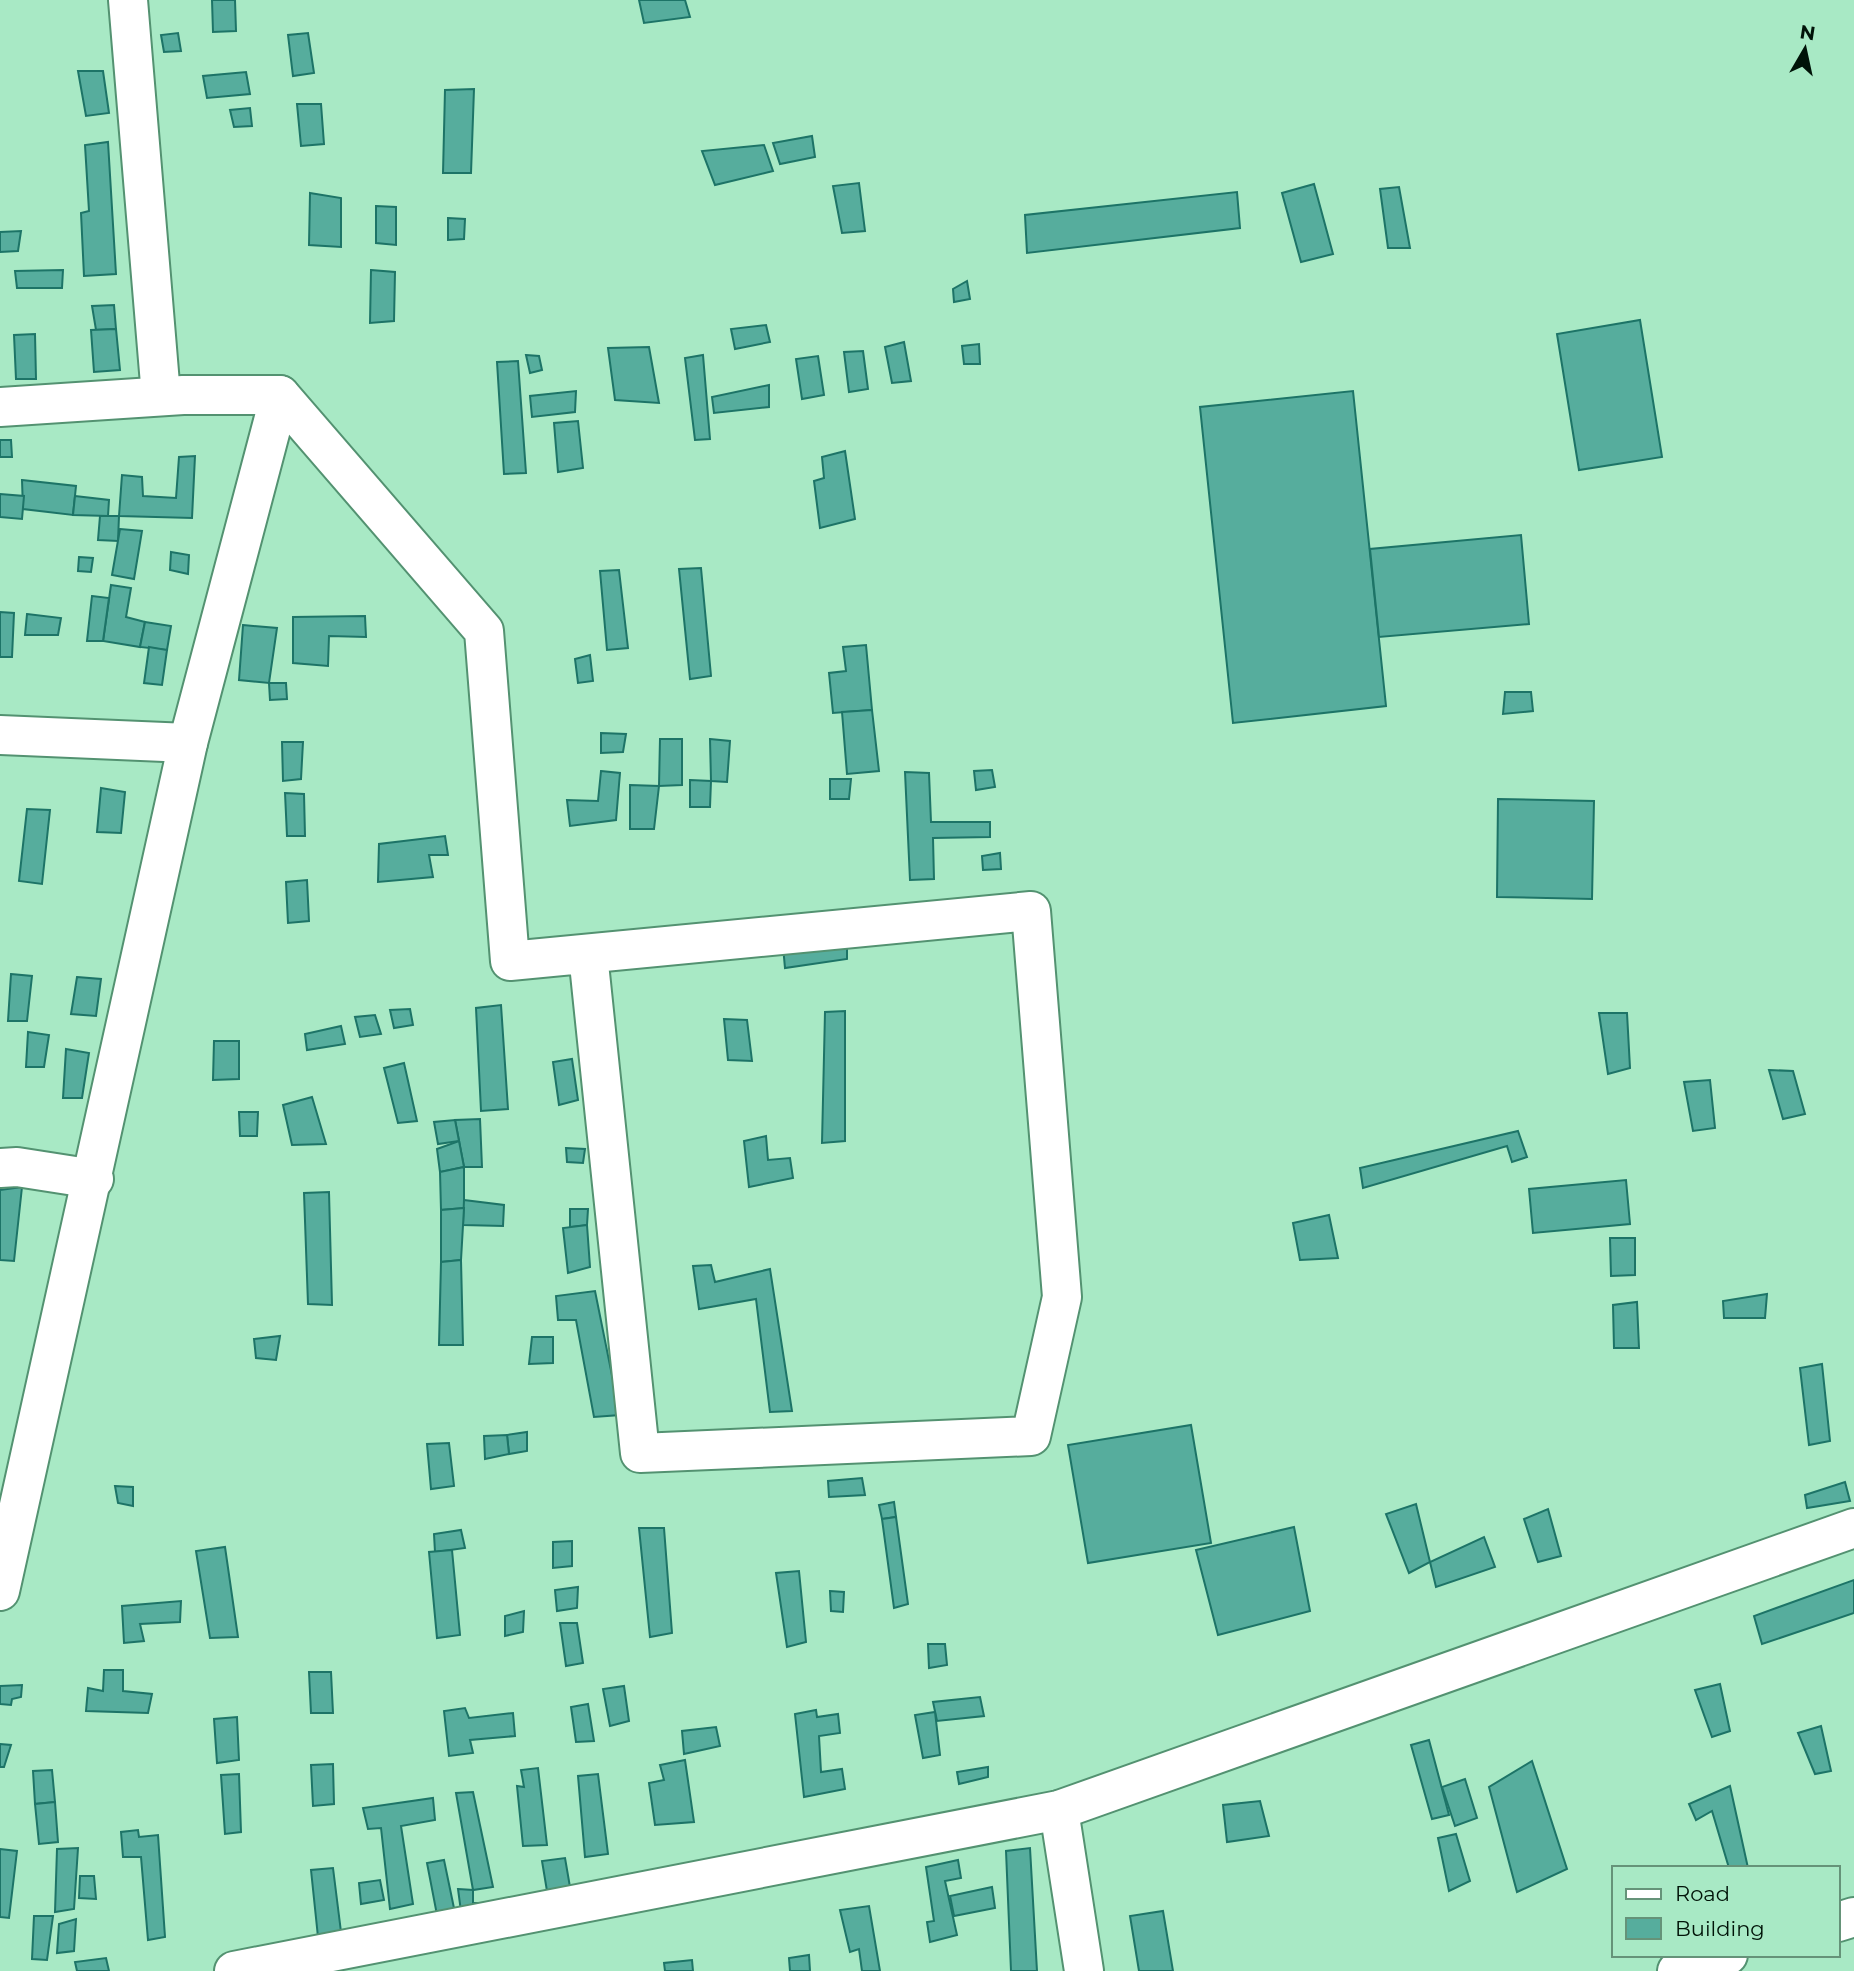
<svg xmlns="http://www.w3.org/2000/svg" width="1854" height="1971" font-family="Montserrat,sans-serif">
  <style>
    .building { fill: #56ad9d; stroke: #1d7467; stroke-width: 2 }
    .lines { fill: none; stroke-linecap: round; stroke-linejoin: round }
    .minor-casing { stroke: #539271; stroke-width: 42 }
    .minor { stroke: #fff; stroke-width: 38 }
  </style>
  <rect width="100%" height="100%" fill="#a8e9c5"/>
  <g class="building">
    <path d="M212,0H235L236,31L213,32Z"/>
    <path d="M639,0H685L690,17L644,23Z"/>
    <path d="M178,33L181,51L164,52L161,35Z"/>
    <path d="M308,33L314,73L293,76L288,35Z"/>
    <path d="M78,71H103L109,113L86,116Z"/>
    <path d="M246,72L250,94L207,98L203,76Z"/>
    <path d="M474,89L471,173H443L445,90Z"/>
    <path d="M297,104H321L324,144L301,146Z"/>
    <path d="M250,108L252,126L234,127L230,110Z"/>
    <path d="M812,136L815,157L780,164L773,143Z"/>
    <path d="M108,142L116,274L84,276L81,213L89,211L85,145Z"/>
    <path d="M764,145L773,171L715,185L702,151Z"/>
    <path d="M859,183L865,231L842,233L833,186Z"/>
    <path d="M1314,184L1333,254L1301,262L1282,193Z"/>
    <path d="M1399,187L1410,248H1388L1380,189Z"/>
    <path d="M1237,192L1240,228L1027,253L1025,215Z"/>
    <path d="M310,193L341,198V247L309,245Z"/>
    <path d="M376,206L396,207V245L376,243Z"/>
    <path d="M448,218L465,219L464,239L448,240Z"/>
    <path d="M21,231L18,251L0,252V232Z"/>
    <path d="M63,270L62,288H17L15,271Z"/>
    <path d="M371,270L395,272L394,321L370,323Z"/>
    <path d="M967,281L970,299L954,302L953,289Z"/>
    <path d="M114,305L116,329L96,330L92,306Z"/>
    <path d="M1640,320L1662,457L1579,470L1557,334Z"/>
    <path d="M766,325L770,342L735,349L731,329Z"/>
    <path d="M116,329L120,370L94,372L91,330Z"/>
    <path d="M35,334L36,379H16L14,335Z"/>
    <path d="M904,342L911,381L892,383L885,347Z"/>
    <path d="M979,344L980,364H964L962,346Z"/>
    <path d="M649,347L659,403L615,400L608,348Z"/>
    <path d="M863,351L868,389L849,392L844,352Z"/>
    <path d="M526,355L539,356L542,370L530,373Z"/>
    <path d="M703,355L710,439L695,440L685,358Z"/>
    <path d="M818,356L824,395L802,399L796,359Z"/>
    <path d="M518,361L526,473L504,474L497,362Z"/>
    <path d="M769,385V407L714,413L712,397Z"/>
    <path d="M576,391L575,412L532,417L530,396Z"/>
    <path d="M1353,391L1386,706L1233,723L1200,407Z"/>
    <path d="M578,421L583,468L558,472L554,423Z"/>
    <path d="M0,440H11L12,457H0Z"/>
    <path d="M845,451L855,519L820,528L814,481L824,478L822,457Z"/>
    <path d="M195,456L192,518L119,516L122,475L142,477L143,496L176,498L179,457Z"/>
    <path d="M22,480L76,486L73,515L23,509Z"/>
    <path d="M0,494L24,496L22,519L0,517Z"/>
    <path d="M75,496L109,500L108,516L73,515Z"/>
    <path d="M100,516H119L118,541L98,540Z"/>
    <path d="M120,529L142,531L134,579L112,575Z"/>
    <path d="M1521,535L1529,624L1379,637L1370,549Z"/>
    <path d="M171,552L189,555L188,574L170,570Z"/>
    <path d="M79,557L93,558L91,572L78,571Z"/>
    <path d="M701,568L711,676L690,679L679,569Z"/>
    <path d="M619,570L628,648L607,650L600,571Z"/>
    <path d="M111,585L131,588L126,617L145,622L140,647L103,641Z"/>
    <path d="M92,596L109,598L103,641H87Z"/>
    <path d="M0,612L14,613L12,657H0Z"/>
    <path d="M27,614L61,618L58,635H25Z"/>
    <path d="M365,616L366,637L329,636L328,666L293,663V617Z"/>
    <path d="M145,622L171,626L167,650L140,647Z"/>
    <path d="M243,625L277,628L269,683L239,680Z"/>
    <path d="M866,645L872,710L833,713L829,673L846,671L843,647Z"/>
    <path d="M149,647L167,650L162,685L144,683Z"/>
    <path d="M590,655L593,681L578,683L575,659Z"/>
    <path d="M269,683H286L287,699L270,700Z"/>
    <path d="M1505,692H1531L1533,711L1503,714Z"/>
    <path d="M872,710L879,771L847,774L842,712Z"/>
    <path d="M601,733L626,734L623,752L601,753Z"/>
    <path d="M660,739H682V785L659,786Z"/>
    <path d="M710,739L730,741L727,782L711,781Z"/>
    <path d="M282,742H303L301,779L283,781Z"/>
    <path d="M992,770L995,787L976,790L974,771Z"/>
    <path d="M601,771L620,773L616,820L570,826L567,800L598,801Z"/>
    <path d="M905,772L929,773L931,822H990V837L933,838L934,879L910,880Z"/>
    <path d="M830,779H851L849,799H830Z"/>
    <path d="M690,780L711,781L710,807H690Z"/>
    <path d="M630,785L659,786L654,829H630Z"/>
    <path d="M101,788L125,792L121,833L97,832Z"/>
    <path d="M285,793L304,794L305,836H287Z"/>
    <path d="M1498,799L1594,801L1592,899L1497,897Z"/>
    <path d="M27,809L50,810L42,884L19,881Z"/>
    <path d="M445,836L448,855H429L433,877L378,882L379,844Z"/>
    <path d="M1000,853L1001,869L983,870L982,856Z"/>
    <path d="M307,880L309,921L288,923L286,882Z"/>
    <path d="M847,936V959L785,968L783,946Z"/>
    <path d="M11,974L32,976L27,1021H8Z"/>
    <path d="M77,977L101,979L96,1016L71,1014Z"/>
    <path d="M501,1005L508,1109L481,1111L476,1008Z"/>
    <path d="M410,1009L413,1025L394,1028L390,1010Z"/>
    <path d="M845,1011V1141L822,1143L825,1012Z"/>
    <path d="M1599,1013H1627L1630,1068L1608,1074Z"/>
    <path d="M375,1015L381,1034L360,1037L355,1017Z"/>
    <path d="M724,1019L747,1020L752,1061L728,1060Z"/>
    <path d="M341,1026L345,1044L307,1050L305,1034Z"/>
    <path d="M28,1032L49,1035L44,1067H26Z"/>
    <path d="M214,1041H239V1079L213,1080Z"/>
    <path d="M66,1049L89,1053L82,1098H63Z"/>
    <path d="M572,1059L578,1100L559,1105L553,1062Z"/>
    <path d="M404,1063L417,1121L398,1123L384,1068Z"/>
    <path d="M1769,1070L1793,1071L1805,1114L1783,1119Z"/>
    <path d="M1710,1080L1715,1128L1693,1131L1684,1082Z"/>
    <path d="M312,1097L326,1144L292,1145L283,1105Z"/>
    <path d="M239,1112H258L257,1136H240Z"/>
    <path d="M480,1119L482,1167H464L455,1120Z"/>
    <path d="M455,1120L459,1141L438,1144L434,1122Z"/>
    <path d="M1518,1131L1527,1157L1512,1162L1507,1146L1363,1188L1360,1168Z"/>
    <path d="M766,1136L768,1160L790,1158L793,1178L749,1187L744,1141Z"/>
    <path d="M459,1141L464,1167L440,1172L437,1149Z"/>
    <path d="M566,1148L585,1149L583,1163L567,1162Z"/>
    <path d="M464,1167V1208L441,1210L440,1172Z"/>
    <path d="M1626,1180L1630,1224L1533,1233L1529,1189Z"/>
    <path d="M22,1187L14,1261L0,1260V1190Z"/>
    <path d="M329,1192L332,1305L308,1304L304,1193Z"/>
    <path d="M464,1200L504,1205L503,1226L463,1225Z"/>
    <path d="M464,1208L461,1260L441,1262V1210Z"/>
    <path d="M570,1209H588L587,1225L570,1227Z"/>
    <path d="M1329,1215L1338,1258L1300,1260L1293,1223Z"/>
    <path d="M587,1225L590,1267L568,1273L563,1228Z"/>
    <path d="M1610,1238H1635V1275L1611,1276Z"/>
    <path d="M461,1260L463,1345H439L441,1262Z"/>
    <path d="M711,1265L715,1282L770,1269L792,1411L770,1412L756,1299L699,1309L693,1266Z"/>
    <path d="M595,1291L620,1415L594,1417L576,1320H558L556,1296Z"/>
    <path d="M1767,1294L1765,1318H1724L1723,1301Z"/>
    <path d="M1637,1302L1639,1348H1614L1613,1305Z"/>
    <path d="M280,1336L276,1360L256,1358L254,1339Z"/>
    <path d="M532,1337H553V1363L529,1364Z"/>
    <path d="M1822,1364L1830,1441L1809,1445L1800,1368Z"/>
    <path d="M1191,1425L1211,1543L1088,1563L1068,1445Z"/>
    <path d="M527,1432V1451L509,1454L507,1435Z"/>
    <path d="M507,1435L509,1454L485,1459L484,1436Z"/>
    <path d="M449,1443L454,1486L431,1489L427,1444Z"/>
    <path d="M862,1478L865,1495L829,1497L828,1481Z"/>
    <path d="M1845,1482L1850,1501L1807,1508L1805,1495Z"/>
    <path d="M115,1486L133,1487V1506L118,1503Z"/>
    <path d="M894,1502L896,1517L882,1519L879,1505Z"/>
    <path d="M1416,1504L1430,1562L1409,1573L1386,1514Z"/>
    <path d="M1548,1509L1561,1556L1538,1562L1524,1519Z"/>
    <path d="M896,1517L908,1604L894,1608L882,1519Z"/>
    <path d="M1294,1527L1310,1611L1218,1635L1196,1550Z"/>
    <path d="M639,1528H664L672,1633L650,1637Z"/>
    <path d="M461,1530L465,1548L435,1552L434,1534Z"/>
    <path d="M1484,1537L1495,1567L1436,1587L1430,1562Z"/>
    <path d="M572,1541V1566L553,1568V1542Z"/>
    <path d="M225,1547L238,1637L210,1638L196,1551Z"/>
    <path d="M452,1550L460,1635L437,1638L429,1552Z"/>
    <path d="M799,1571L806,1642L787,1647L776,1573Z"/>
    <path d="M1854,1580V1613L1762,1644L1754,1616Z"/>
    <path d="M578,1587L577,1608L557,1611L555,1590Z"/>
    <path d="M830,1591L844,1592L843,1612L831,1611Z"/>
    <path d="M181,1601L180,1622L140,1624L144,1641L124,1643L122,1606Z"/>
    <path d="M524,1611L523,1632L505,1636V1616Z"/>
    <path d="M560,1623H577L583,1663L566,1666Z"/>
    <path d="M928,1644H945L947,1665L929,1668Z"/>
    <path d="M104,1670H123V1691L152,1694L148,1713L86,1711L88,1688L103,1691Z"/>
    <path d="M309,1672H331L333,1713H311Z"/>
    <path d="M1720,1684L1730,1731L1712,1737L1695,1690Z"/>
    <path d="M22,1685L21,1697L12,1699L11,1705L0,1704V1686Z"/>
    <path d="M624,1686L629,1721L610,1726L603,1689Z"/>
    <path d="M980,1697L984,1716L937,1721L933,1702Z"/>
    <path d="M588,1704L594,1741L576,1742L571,1707Z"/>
    <path d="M465,1708L469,1718L513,1713L515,1736L470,1740L473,1753L449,1756L444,1711Z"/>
    <path d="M816,1710L817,1717L838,1714L840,1733L819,1736L821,1772L842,1769L845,1789L804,1797L795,1714Z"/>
    <path d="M935,1712L940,1755L923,1758L915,1715Z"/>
    <path d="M237,1717L239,1760L217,1763L214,1719Z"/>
    <path d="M1821,1726L1831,1771L1815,1774L1798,1733Z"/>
    <path d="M716,1727L720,1746L684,1754L682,1731Z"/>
    <path d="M1429,1740L1449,1815L1432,1819L1411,1745Z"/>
    <path d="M0,1744L11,1745L4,1767H0Z"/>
    <path d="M685,1760L694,1822L655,1825L649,1783L664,1780L660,1765Z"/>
    <path d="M1532,1761L1567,1869L1517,1892L1489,1787Z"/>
    <path d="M333,1764L334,1804L313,1806L311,1765Z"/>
    <path d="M988,1767V1777L959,1784L957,1772Z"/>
    <path d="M538,1768L547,1845L523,1846L517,1786L524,1787L521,1770Z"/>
    <path d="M52,1770L55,1802L35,1804L33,1771Z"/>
    <path d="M239,1774L241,1832L225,1834L221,1775Z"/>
    <path d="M598,1774L608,1854L585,1857L578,1776Z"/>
    <path d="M1465,1779L1477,1818L1455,1826L1442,1787Z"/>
    <path d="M1730,1786L1748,1868H1729L1712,1811L1696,1820L1689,1804Z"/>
    <path d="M473,1792L493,1887L473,1890L456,1793Z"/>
    <path d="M433,1798L435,1820L401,1826L413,1904L390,1909L381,1828L368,1829L363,1808Z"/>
    <path d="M1260,1801L1269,1836L1227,1842L1223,1805Z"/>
    <path d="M55,1802L58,1842L39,1844L35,1804Z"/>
    <path d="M138,1830L139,1837L158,1835L165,1937L148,1940L141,1857H123L121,1832Z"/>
    <path d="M1456,1834L1470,1881L1449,1891L1438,1838Z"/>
    <path d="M78,1848L74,1909L55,1912L57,1849Z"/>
    <path d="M1030,1848L1037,1971H1011L1006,1851Z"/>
    <path d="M0,1849L17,1851L9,1918L0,1917Z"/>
    <path d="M565,1858L570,1887L547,1891L542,1861Z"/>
    <path d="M444,1860L455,1913L437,1915L427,1863Z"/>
    <path d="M958,1860L961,1878L945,1881L957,1935L930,1942L927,1922L934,1921L926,1867Z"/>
    <path d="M333,1868L341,1932L318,1937L311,1870Z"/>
    <path d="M80,1876H94L96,1899L79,1898Z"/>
    <path d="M380,1880L384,1900L361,1904L359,1883Z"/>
    <path d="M992,1887L995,1908L954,1916L950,1896Z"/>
    <path d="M458,1889L473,1890V1903H483L462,1919Z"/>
    <path d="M869,1906L880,1971H862L859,1949L850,1952L840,1910Z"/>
    <path d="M1163,1911L1173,1971H1139L1130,1916Z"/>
    <path d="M34,1916H53L47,1960L32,1959Z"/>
    <path d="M76,1919L74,1951L57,1953L59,1924Z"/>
    <path d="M809,1955L810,1971H790L789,1958Z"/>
    <path d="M106,1958L109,1971H77L75,1962Z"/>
    <path d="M692,1960L693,1971H665L664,1963Z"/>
  </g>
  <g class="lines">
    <g class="minor-casing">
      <g id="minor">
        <path d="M128,0L161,396"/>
        <path d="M0,407L183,395H280L484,631L510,961L1031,911L1062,1297L1031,1436L640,1453L588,954"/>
        <path d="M0,735L188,743"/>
        <path d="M0,1168L17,1167L94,1179"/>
        <path d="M0,1591L188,743L280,395"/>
        <path d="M1059,1810L1084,1971"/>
        <path d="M1838,1922L1854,1917"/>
        <path d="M234,1971L1059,1810L1854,1528"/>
        <path d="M1677,1971L1728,1955"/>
      </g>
    </g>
    <use href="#minor" class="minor"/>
  </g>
  <rect x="1612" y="1866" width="228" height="91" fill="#a8e9c5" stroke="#659379" stroke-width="2"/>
  <rect x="1626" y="1889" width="35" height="10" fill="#ffffff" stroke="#659379" stroke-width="2"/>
  <text x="1675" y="1901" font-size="21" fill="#001308">Road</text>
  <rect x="1626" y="1918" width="35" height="21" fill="#56ad9d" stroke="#659379" stroke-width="2"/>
  <text x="1675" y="1936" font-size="21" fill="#001308">Building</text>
  <g transform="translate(1805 49) rotate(9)" stroke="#a8e9c5" stroke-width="5" paint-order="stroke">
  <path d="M0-5L12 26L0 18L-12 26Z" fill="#001308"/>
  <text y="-10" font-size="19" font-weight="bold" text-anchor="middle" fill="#001308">N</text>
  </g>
</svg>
